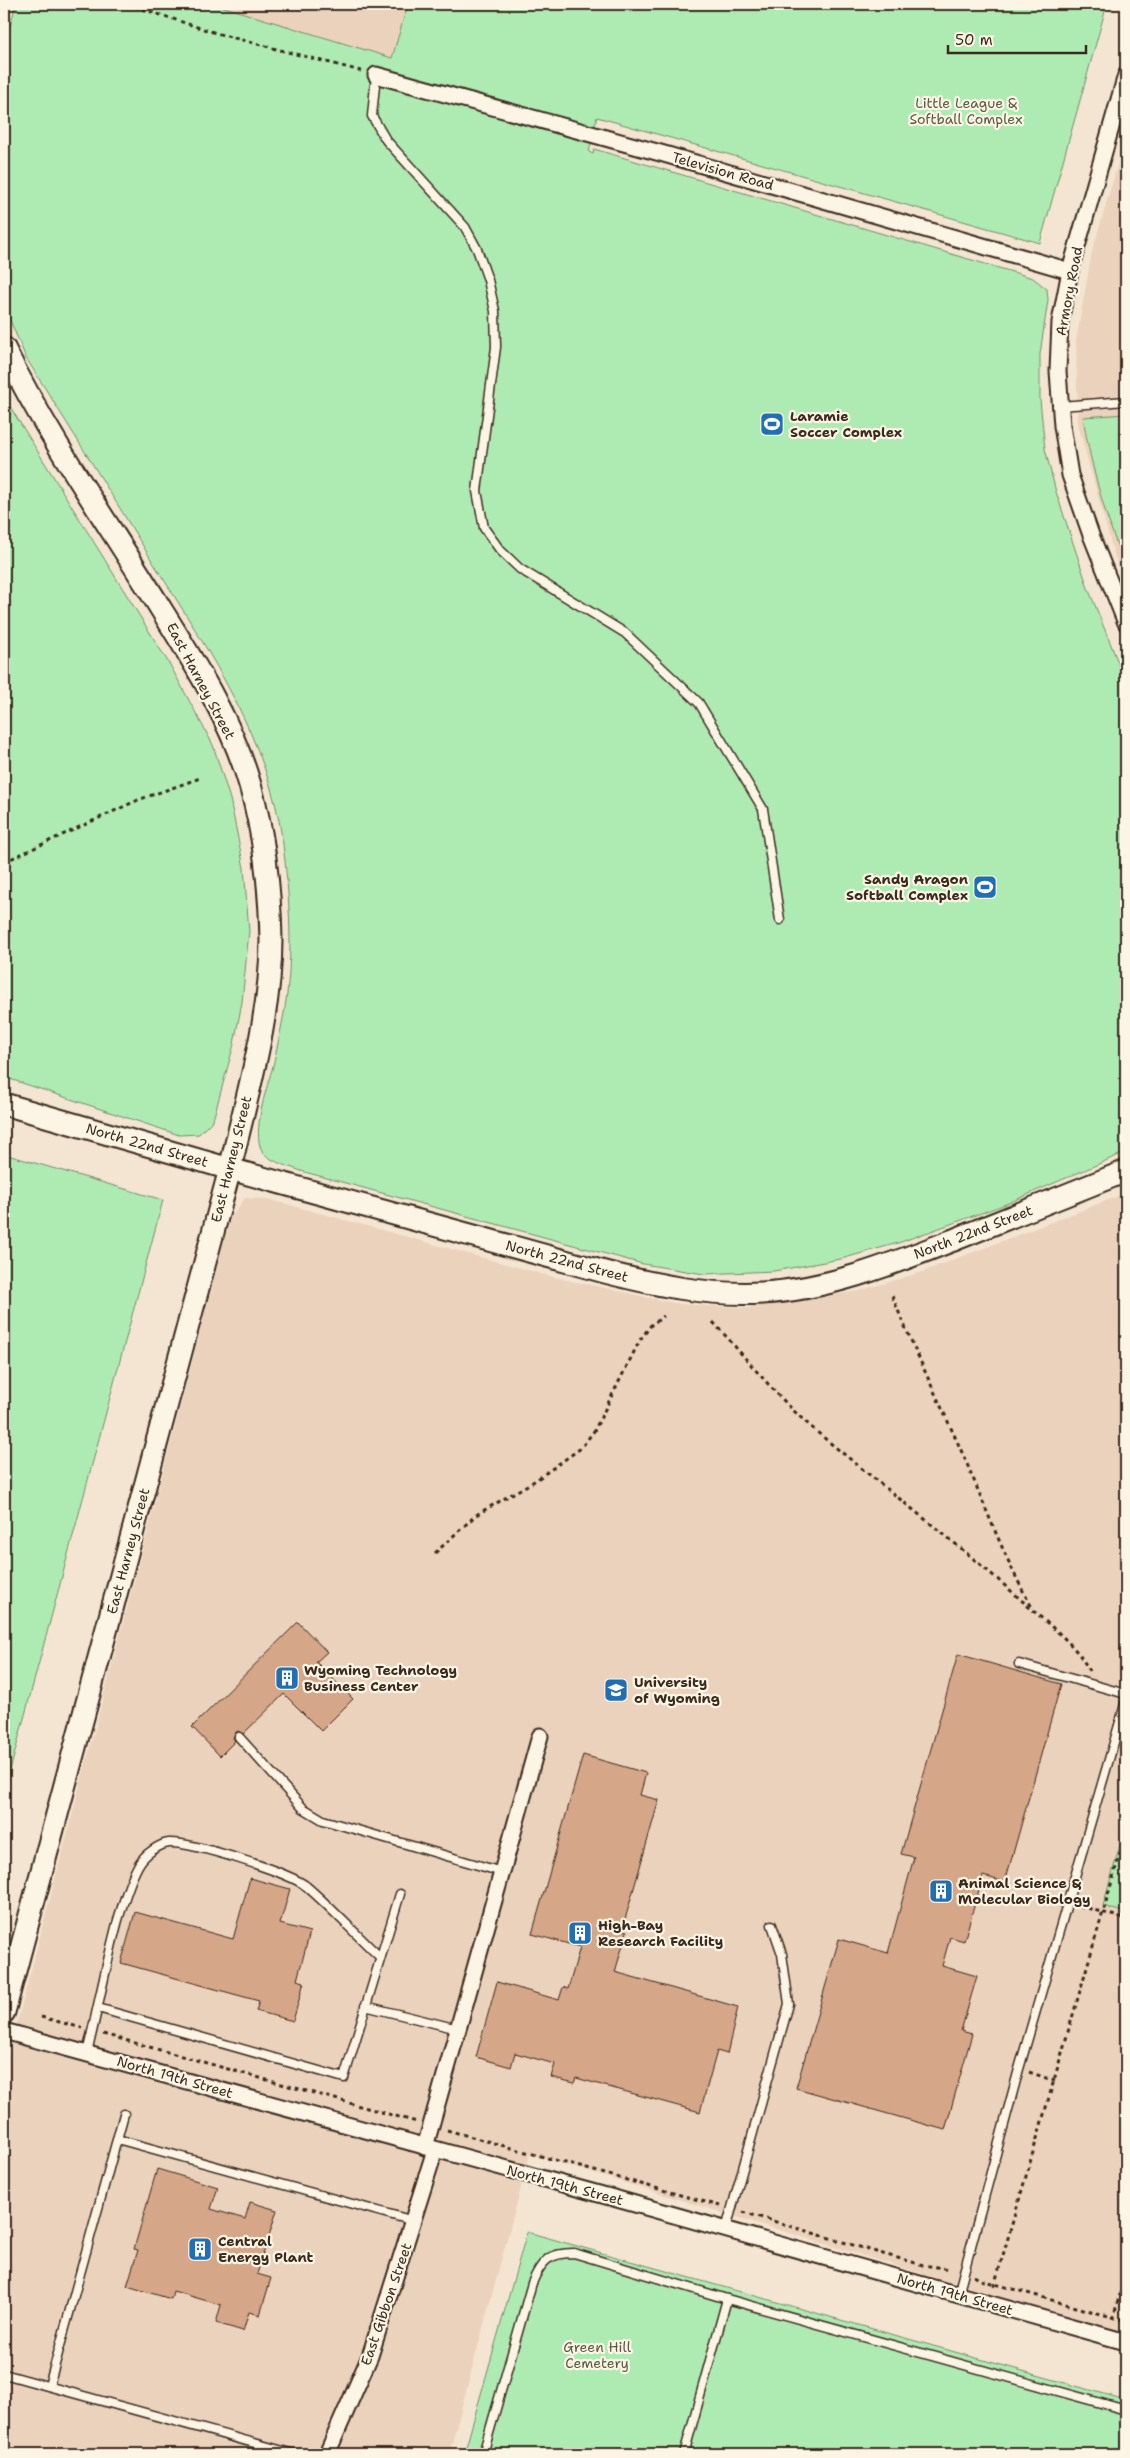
<svg xmlns="http://www.w3.org/2000/svg" width="1130" height="2458" font-family="'Shantell Sans',sans-serif">
  <style>
    .built { fill: #ebd2bc }
    .green { fill: #aeebb2; stroke: #748a68 }
    .building { fill: #d5a687; stroke: #3b2a1e }
    .lines { fill: none; stroke-linecap: round; stroke-linejoin: round }
    .lane-casing { stroke: #3b2a1e; stroke-width: 11 }
    .street-casing { stroke: #3b2a1e; stroke-width: 19 }
    .secondary-casing { stroke: #3b2a1e; stroke-width: 25 }
    .path { stroke: #3b2a1e; stroke-width: 3; stroke-dasharray: 4 4; stroke-linecap: butt }
    .lane { stroke: #fcf5e5; stroke-width: 8 }
    .street { stroke: #fcf5e5; stroke-width: 15 }
    .secondary { stroke: #fcf5e5; stroke-width: 21 }
    .labels { text-anchor: middle; dominant-baseline: central; stroke-width: 4.5; stroke-linejoin: round; paint-order: stroke }
    .park-label { font-size: 14px; fill: #585a43; stroke: #fcf5e5 }
    .street-label { font-size: 14px; fill: #3b2a1e; stroke: #fcf5e5 }
    .poi-label { font-size: 14px; font-weight: bold; fill: #3b2a1e; stroke: #fcf5e5; text-anchor: start }
  </style>
  <rect width="100%" height="100%" fill="#f4e5d2"/>
  <filter id="ink" filterUnits="userSpaceOnUse"><feTurbulence type="fractalNoise" baseFrequency=".02" numOctaves="2"/><feDisplacementMap in="SourceGraphic" scale="10" xChannelSelector="R" yChannelSelector="G"/><feConvolveMatrix kernelMatrix="1 2 1 2 8 2 1 2 1" color-interpolation-filters="sRGB"/></filter>
  <g filter="url(#ink)">
    <g class="built">
      <path d="M214,4H408L392,58Z"/>
      <path d="M1126,136V585L1114,554L1078,425L1076,341L1092,252Z"/>
      <path d="M1126,1193V2336L530,2154L449,2454H4V2072L230,1219L245,1198L268,1199L553,1277L679,1304L747,1308L859,1291L922,1272Z"/>
    </g>
    <g class="green">
      <path d="M16,4H214L392,58L408,4H1107L1040,243L597,117L589,152L593,154L594,149L1033,278L1047,289L1048,300L1040,354V400L1045,449L1056,492L1088,588L1126,682V1152L1006,1204L898,1243L841,1259L774,1271L704,1274L643,1264L301,1171C289,1166 264,1161 260,1146C254,1125 267,1087 273,1066C278,1042 284,1018 287,994C293,944 289,893 283,844C269,740 208,650 154,564C112,495 69,426 26,358L4,306V47Z"/>
      <path d="M4,397L170,665L213,745L230,799L244,868L249,931L242,1002L234,1044L213,1120L199,1134L179,1135L4,1077Z"/>
      <path d="M1126,414V567C1106,520 1091,468 1083,417Z"/>
      <path d="M4,1154L163,1200L4,1793Z"/>
      <path d="M1126,1823V1913L1103,1906Z"/>
      <path d="M527,2232L1126,2400V2454H464Z"/>
    </g>
    <g class="building">
      <path d="M298,1622L327,1652L316,1662L353,1699L321,1731L284,1694L243,1734L238,1731L235,1733L233,1738L235,1741L220,1756L192,1727Z"/>
      <path d="M958,1654L1061,1684L1005,1882L983,1876L964,1941L950,1937L942,1966L977,1976L961,2031L972,2034L945,2130L796,2088L839,1939L888,1953L914,1857L901,1854Z"/>
      <path d="M583,1755L646,1773L640,1795L659,1800L622,1930L627,1931L615,1972L738,2007L727,2054L717,2051L700,2112L576,2078L574,2083L551,2077L555,2064L515,2053L511,2067L476,2057L497,1982L559,2000L563,1987L568,1989L580,1947L532,1934Z"/>
      <path d="M250,1878L290,1889L280,1924L310,1932L297,1980L304,1982L293,2021L256,2011L259,2001L121,1963L135,1912L233,1939Z"/>
      <path d="M157,2169L218,2187L211,2209L245,2219L250,2202L277,2210L257,2274L271,2278L260,2315L249,2312L243,2331L216,2323L221,2305L173,2291L171,2299L127,2286L138,2250L134,2249Z"/>
    </g>
    <g class="lines">
      <g class="lane-casing">
        <g id="lane">
          <path d="M376,75L372,116L386,140L465,227L477,249L488,280L495,311L496,347L477,491L484,528L500,550L520,569L625,633L699,703L763,809L780,920"/>
          <path d="M1060,406L1126,401"/>
          <path d="M1019,1664L1126,1694"/>
          <path d="M239,1737L303,1808L323,1820L502,1872"/>
          <path d="M365,2006L458,2029"/>
          <path d="M98,2008L344,2078L400,1894"/>
          <path d="M87,2053C98,2009 106,1964 118,1920C124,1901 129,1881 139,1864C144,1855 159,1844 169,1843C192,1842 288,1872 306,1886C332,1908 355,1934 380,1957"/>
          <path d="M117,2139L414,2221"/>
          <path d="M726,2229L789,2004L782,1954L772,1925"/>
          <path d="M958,2294L1019,2069L1126,1701"/>
          <path d="M4,2374L294,2454"/>
          <path d="M49,2386L124,2114"/>
          <path d="M483,2454L532,2283C542,2260 549,2253 574,2253L727,2299L1126,2410"/>
          <path d="M684,2454L727,2299"/>
        </g>
      </g>
      <g class="street-casing">
        <g id="street">
          <path d="M376,75L664,154L1070,271"/>
          <path d="M1126,75L1070,271L1060,322L1058,371L1062,426L1070,475L1091,535L1126,623"/>
          <path d="M4,2031L610,2197L1126,2342"/>
          <path d="M425,2147L540,1736"/>
          <path d="M327,2454L370,2356L435,2150"/>
        </g>
      </g>
      <g class="secondary-casing">
        <g id="secondary">
          <path d="M4,348C49,439 108,523 161,609C195,664 232,722 250,785C264,834 270,888 271,940C271,1017 247,1094 230,1169L4,2012"/>
          <path d="M4,1104L230,1169L605,1272C656,1285 708,1296 762,1293C832,1289 897,1262 961,1237C1016,1215 1071,1193 1126,1171"/>
        </g>
      </g>
      <g class="path">
        <path d="M127,4L219,34L361,71"/>
        <path d="M4,862L138,800L200,778"/>
        <path d="M892,1296C912,1344 934,1391 956,1439C982,1496 1001,1553 1033,1609"/>
        <path d="M713,1322C747,1359 778,1399 817,1432C888,1491 962,1546 1030,1608C1050,1626 1078,1646 1089,1671"/>
        <path d="M435,1553L476,1515L536,1480L581,1448L594,1431L640,1340L651,1325L664,1316"/>
        <path d="M1080,1906L1126,1919"/>
        <path d="M41,2017L82,2028"/>
        <path d="M103,2034L417,2122"/>
        <path d="M1029,2072L1055,2081"/>
        <path d="M447,2130L720,2206"/>
        <path d="M743,2212L883,2254L923,2265L951,2269"/>
        <path d="M974,2276L981,2280L1126,2321"/>
        <path d="M994,2286L1126,1833"/>
        <path d="M1113,2319L1126,2272"/>
      </g>
      <use href="#lane" class="lane"/>
      <use href="#street" class="street"/>
      <use href="#secondary" class="secondary"/>
    </g>
  </g>
  <defs>
    <g id="stadium-square" transform="scale(1.25)"><rect x="-9" y="-9" width="18" height="18" rx="4" fill="#1f6fb2" stroke="#fcf5e5"/><path d="M0-5a6.5 5 0 1 0 0 10a6.5 5 0 1 0 0-10ZM-3.5-1.8h7v3.6h-7Z" fill="#fff"/></g>
    <g id="building-square" transform="scale(1.25)"><rect x="-9" y="-9" width="18" height="18" rx="4" fill="#1f6fb2" stroke="#fcf5e5"/><path d="M-4-6H4V6H1V3H-1V6H-4ZM-2.5-4.3h1.7v1.8h-1.7ZM.8-4.3h1.7v1.8H.8ZM-2.5-1h1.7V.8h-1.7ZM.8-1h1.7V.8H.8Z" fill="#fff"/></g>
    <g id="university-square" transform="scale(1.25)"><rect x="-9" y="-9" width="18" height="18" rx="4" fill="#1f6fb2" stroke="#fcf5e5"/><path d="M0-5L7-2L0 1L-7-2ZM-4 1L0 2.5L4 1V4Q0 6-4 4Z" fill="#fff"/></g>
  </defs>
  <g fill-rule="evenodd">
    <use href="#stadium-square" x="772" y="424"/>
    <use href="#stadium-square" x="985" y="887"/>
    <use href="#building-square" x="287" y="1678"/>
    <use href="#university-square" x="616" y="1690"/>
    <use href="#building-square" x="941" y="1891"/>
    <use href="#building-square" x="580" y="1933"/>
    <use href="#building-square" x="200" y="2249"/>
  </g>
  <g class="labels">
    <g class="park-label">
      <text x="966" y="103">Little League &amp;<tspan x="966" dy="16">Softball Complex</tspan></text>
      <text x="597" y="2347">Green Hill<tspan x="597" dy="16">Cemetery</tspan></text>
    </g>
    <g class="street-label">
      <text transform="translate(723 171) rotate(16)">Television Road</text>
      <text transform="translate(1069 291) rotate(-79)">Armory Road</text>
      <text transform="translate(201 681) rotate(62)">East Harney Street</text>
      <text transform="translate(147 1145) rotate(16)">North 22nd Street</text>
      <text transform="translate(231 1159) rotate(-76)">East Harney Street</text>
      <text transform="translate(973 1232) rotate(-21)">North 22nd Street</text>
      <text transform="translate(567 1261) rotate(15)">North 22nd Street</text>
      <text transform="translate(128 1551) rotate(-75)">East Harney Street</text>
      <text transform="translate(175 2077) rotate(16)">North 19th Street</text>
      <text transform="translate(565 2185) rotate(15)">North 19th Street</text>
      <text transform="translate(955 2294) rotate(16)">North 19th Street</text>
      <text transform="translate(386 2304) rotate(-71)">East Gibbon Street</text>
    </g>
    <g class="poi-label">
      <text x="790" y="416">Laramie<tspan x="790" dy="16">Soccer Complex</tspan></text>
      <text x="968" y="879" text-anchor="end">Sandy Aragon<tspan x="968" dy="16">Softball Complex</tspan></text>
      <text x="304" y="1670">Wyoming Technology<tspan x="304" dy="16">Business Center</tspan></text>
      <text x="634" y="1682">University<tspan x="634" dy="16">of Wyoming</tspan></text>
      <text x="958" y="1883">Animal Science &amp;<tspan x="958" dy="16">Molecular Biology</tspan></text>
      <text x="598" y="1925">High-Bay<tspan x="598" dy="16">Research Facility</tspan></text>
      <text x="218" y="2241">Central<tspan x="218" dy="16">Energy Plant</tspan></text>
    </g>
  </g>
  <rect width="1130" height="2458" fill="none" stroke="#fcf5e5" stroke-width="20"/>
  <rect x="10" y="10" width="1110" height="2438" fill="none" stroke="#3b2a1e" stroke-width="2" filter="url(#ink)"/>
  <path d="M948 45v8h138v-8" fill="none" stroke="#3b2a1e" stroke-width="2.5"/>
  <text x="955" y="45" font-size="15" fill="#3b2a1e" stroke="#fcf5e5" stroke-width="4" paint-order="stroke">50 m</text>
</svg>
